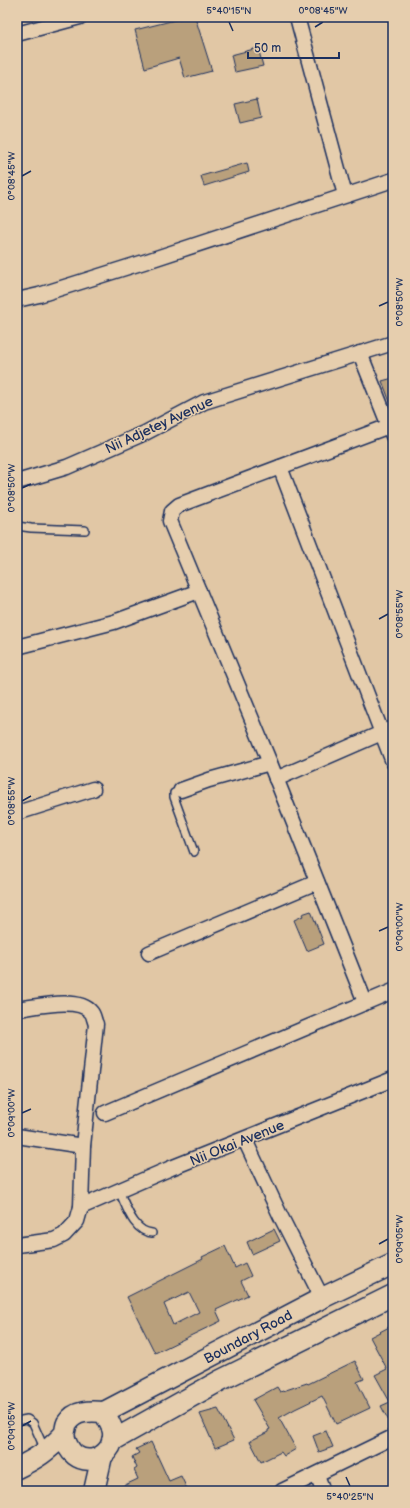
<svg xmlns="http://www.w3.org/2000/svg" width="410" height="1508" font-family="'Balsamiq Sans',sans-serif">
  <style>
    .building { fill: #b9a07c; stroke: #1b2f5e; fill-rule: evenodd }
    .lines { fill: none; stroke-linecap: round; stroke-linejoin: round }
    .lane-casing { stroke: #1b2f5e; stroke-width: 10 }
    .street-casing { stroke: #1b2f5e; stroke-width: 17 }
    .secondary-casing { stroke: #1b2f5e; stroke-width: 23 }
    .lane { stroke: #e6ceae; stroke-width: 7 }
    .street { stroke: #e6ceae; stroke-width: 14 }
    .secondary { stroke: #e6ceae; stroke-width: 20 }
    .ticks { fill: none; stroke: #1b2f5e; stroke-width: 1.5 }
    .labels { text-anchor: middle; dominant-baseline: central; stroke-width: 3; stroke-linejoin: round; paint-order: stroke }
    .street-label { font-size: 14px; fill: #1b2f5e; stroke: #e6ceae }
    .neatline { fill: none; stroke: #1b2f5e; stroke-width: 1.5 }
    .ticks-label { font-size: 10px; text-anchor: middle; fill: #1b2f5e }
  </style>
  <rect width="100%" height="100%" fill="#e1c7a5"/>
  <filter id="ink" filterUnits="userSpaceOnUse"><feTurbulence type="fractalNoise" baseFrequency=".025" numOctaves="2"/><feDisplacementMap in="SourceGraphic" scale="8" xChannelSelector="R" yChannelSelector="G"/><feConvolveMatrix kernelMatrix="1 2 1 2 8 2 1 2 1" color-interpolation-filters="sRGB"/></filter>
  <g filter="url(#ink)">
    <g class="building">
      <path d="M187,17H195L212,71L185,78L179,58L145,68L135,30Z"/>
      <path d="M258,48L263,66L235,72L231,55Z"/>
      <path d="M257,99L261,118L240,123L235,104Z"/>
      <path d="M247,163L249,172L204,186L201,176Z"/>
      <path d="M393,378V407H392L382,381Z"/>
      <path d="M311,911L324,944L307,951L294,920L303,916L302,914Z"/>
      <path d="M274,1229L280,1241L252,1254L247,1242Z"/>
      <path d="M225,1246L235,1268L245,1263L251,1276L241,1281L248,1295L216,1310L221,1321L155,1353L127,1297L203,1259L202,1257ZM189,1292L199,1312L173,1325L164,1304Z"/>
      <path d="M393,1325V1429L381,1406L390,1402L375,1375L387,1369L370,1337Z"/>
      <path d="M355,1361L364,1379L357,1382L370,1408L336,1424L322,1396L295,1409L279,1418L296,1449L284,1456L281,1452L261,1462L250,1441L268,1432V1430L270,1429L253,1400L277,1387L280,1392L307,1383L308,1384Z"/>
      <path d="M218,1409L234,1440L215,1448L200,1414Z"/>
      <path d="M326,1431L333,1447L319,1452L313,1436Z"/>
      <path d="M151,1442L169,1481L181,1476L188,1491H112L138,1479L134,1470L137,1468L132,1457L139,1453L136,1449Z"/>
    </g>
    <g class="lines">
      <g class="lane-casing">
        <g id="lane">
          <path d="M17,526L31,528L85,530"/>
          <path d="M181,790L174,793V797L194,852"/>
          <path d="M119,1191C126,1205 133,1232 152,1233"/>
          <path d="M22,1420L27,1419L33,1423L45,1450"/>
        </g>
      </g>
      <g class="street-casing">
        <g id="street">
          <path d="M297,17L345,195"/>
          <path d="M17,34L80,17"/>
          <path d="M17,300L39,295L144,262L393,180"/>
          <path d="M360,353L393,436"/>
          <path d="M280,467L393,762"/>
          <path d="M17,482L67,467L145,433L204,402L393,343"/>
          <path d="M17,647L114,622L199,591"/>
          <path d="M276,779L393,728"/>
          <path d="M181,790L209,780L270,763"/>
          <path d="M17,813L93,789"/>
          <path d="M149,953L317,882"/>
          <path d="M365,1002L270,763L170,521L172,511L179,505L389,426"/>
          <path d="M17,1009C35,1007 79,996 91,1012C94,1015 94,1021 96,1024L83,1146L81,1207L77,1221L64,1235L54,1240L17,1245"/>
          <path d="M105,1113L393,991"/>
          <path d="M17,1136L83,1146"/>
          <path d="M245,1140L280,1215L322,1298"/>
          <path d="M81,1207L171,1168L393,1079"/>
          <path d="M317,1475L323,1491"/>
          <path d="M282,1491L393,1437"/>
        </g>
      </g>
      <g class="secondary-casing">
        <g id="secondary">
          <path d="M104,1412L322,1298L393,1264"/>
          <path d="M112,1441L221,1380L393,1295"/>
          <path d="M17,1468C36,1459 48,1451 63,1435C66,1432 65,1427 67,1423C75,1410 90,1411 104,1412C107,1419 112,1425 113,1432C116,1461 71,1475 64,1434"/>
          <path d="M94,1491L102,1456"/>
        </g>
      </g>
      <use href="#lane" class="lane"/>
      <use href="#street" class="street"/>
      <use href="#secondary" class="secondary"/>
    </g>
  </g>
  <path class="ticks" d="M229,22L233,31M315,27L323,22M22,176L31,171M379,306L388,302M22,488L31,484M379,619L388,614M22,801L31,796M379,931L388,927M22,1113L31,1109M379,1244L388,1239M22,1426L31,1421M346,1477L350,1486"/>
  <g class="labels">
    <g class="street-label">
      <text transform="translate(159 425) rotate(-25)">Nii Adjetey Avenue</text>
      <text transform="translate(237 1143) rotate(-22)">Nii Okai Avenue</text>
      <text transform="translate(248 1337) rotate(-28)">Boundary Road</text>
    </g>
  </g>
  <rect width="410" height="1508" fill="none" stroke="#e6ceae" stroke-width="44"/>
  <path d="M248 52v6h91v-6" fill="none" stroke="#1b2f5e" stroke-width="2"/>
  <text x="254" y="52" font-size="12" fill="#1b2f5e" stroke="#e6ceae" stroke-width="3" paint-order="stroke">50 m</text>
  <rect x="22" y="22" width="366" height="1464" class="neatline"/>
  <g class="ticks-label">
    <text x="229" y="14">5°40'15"N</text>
    <text x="323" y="14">0°08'45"W</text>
    <text transform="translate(11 176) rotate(-90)" y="4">0°08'45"W</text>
    <text transform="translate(399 302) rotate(-90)" y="4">0°08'50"W</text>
    <text transform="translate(11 488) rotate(-90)" y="4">0°08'50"W</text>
    <text transform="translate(399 614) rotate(-90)" y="4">0°08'55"W</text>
    <text transform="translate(11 801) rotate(-90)" y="4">0°08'55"W</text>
    <text transform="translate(399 927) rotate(-90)" y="4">0°09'00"W</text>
    <text transform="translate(11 1113) rotate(-90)" y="4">0°09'00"W</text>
    <text transform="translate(399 1239) rotate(-90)" y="4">0°09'05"W</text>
    <text transform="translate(11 1426) rotate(-90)" y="4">0°09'05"W</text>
    <text x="350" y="1500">5°40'25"N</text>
  </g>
</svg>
